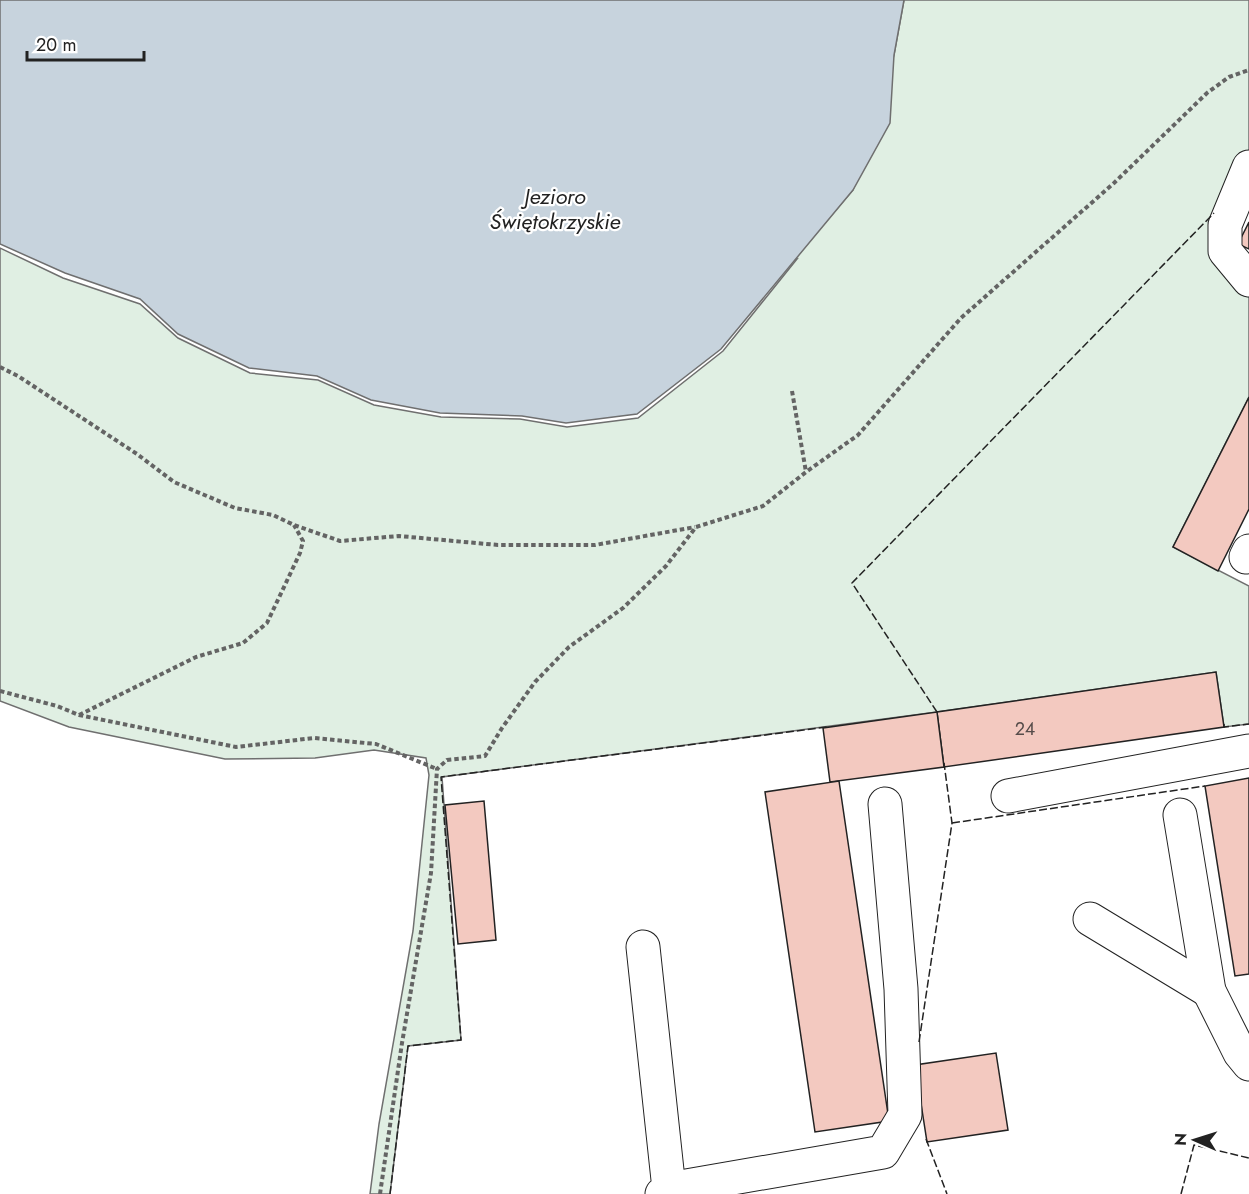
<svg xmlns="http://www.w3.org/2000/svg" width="1249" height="1194" font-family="Jost,sans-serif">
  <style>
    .green { fill: #e0efe3; stroke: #6f6f6f; stroke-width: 1.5 }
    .water { fill: #c7d3dd; stroke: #6f6f6f; stroke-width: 1.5 }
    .building { fill: #f3c9c0; stroke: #222; stroke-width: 1.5 }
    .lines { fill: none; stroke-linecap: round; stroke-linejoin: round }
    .minor-casing { stroke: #222; stroke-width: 35 }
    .path { stroke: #646464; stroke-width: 4; stroke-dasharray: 4.5 3; stroke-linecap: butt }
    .minor { stroke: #fff; stroke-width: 33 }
    .fence { stroke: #222; stroke-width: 1.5; stroke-dasharray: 8 3; stroke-linecap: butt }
    .labels { text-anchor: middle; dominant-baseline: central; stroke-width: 4.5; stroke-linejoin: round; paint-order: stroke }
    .number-label { font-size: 18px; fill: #564c4a }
    .water-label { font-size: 22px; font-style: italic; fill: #222; stroke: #fff }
  </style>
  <rect width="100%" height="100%" fill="#fff"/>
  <path class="green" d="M904,0H1249V178L1230,196L1249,293V397L1173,547L1249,586V724L1224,727L1216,672L937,712L442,777L461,1040L408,1046L390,1194H370L379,1124L413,931L429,775L426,758L374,750L315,758L225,759L69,727L0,701V248L63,278L140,304L178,338L250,373L318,380L374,405L441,417L520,419L567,427L638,418L723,351L797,259L793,260L853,190L894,55Z"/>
  <path class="water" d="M0,0H904L894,55L890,123L853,190L721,349L637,414L566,423L522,416L440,413L371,400L317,376L249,368L178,334L140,299L65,273L0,244Z"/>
  <g class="building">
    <path d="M1249,222V249L1238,244Z"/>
    <path d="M1249,397V509L1218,571L1173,547Z"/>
    <path d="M1216,672L1224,727L944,767L937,712Z"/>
    <path d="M937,712L944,767L830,782L823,728Z"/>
    <path d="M1249,778V974L1235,976L1205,786Z"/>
    <path d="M839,781L889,1121L815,1132L765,792Z"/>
    <path d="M484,801L496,940L458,944L445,805Z"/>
    <path d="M996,1053L1008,1130L927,1142L915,1065Z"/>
  </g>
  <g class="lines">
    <g class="minor-casing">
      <g id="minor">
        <path d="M1249,167L1225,225V251L1249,280"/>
        <path d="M1246,557L1249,551"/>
        <path d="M1008,796L1249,751"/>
        <path d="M1180,815L1209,991L1240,1053L1249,1064"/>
        <path d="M1090,919L1209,991"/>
        <path d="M643,947L669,1189L662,1194"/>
        <path d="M669,1189L883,1152L905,1115L901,989L885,804"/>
      </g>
    </g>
    <g class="path">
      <path d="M0,367L18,376L137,454L174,482L235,508L273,515L294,525L340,541L399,536L498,545H595L695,527"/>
      <path d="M792,391L806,472"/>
      <path d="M0,691L57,706L79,715L236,747L314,738L376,744L437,769"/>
      <path d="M79,715L196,657L243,643L267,623L300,553L303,541L294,525"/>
      <path d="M380,1194L402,1043L431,873L437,769L447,760L485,756L502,728L535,682L569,647L623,608L666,566L696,527L763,506L806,472L858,435L961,318L1114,183L1207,93L1229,77L1249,70"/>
    </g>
    <use href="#minor" class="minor"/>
    <g class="fence">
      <path d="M937,712L852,583L1214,213"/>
      <path d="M1224,724V727L1249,724"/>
      <path d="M952,823L1205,786"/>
      <path d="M919,1042L952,823L944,763"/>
      <path d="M926,1139L947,1194"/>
      <path d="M390,1194L408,1046L461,1040L441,777L827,727"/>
      <path d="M1181,1194L1194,1145L1249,1158"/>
    </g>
  </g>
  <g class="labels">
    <g class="number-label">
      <text x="1025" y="729">24</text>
    </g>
    <g class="water-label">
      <text x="555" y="196">Jezioro<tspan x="555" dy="25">Świętokrzyskie</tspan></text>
    </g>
  </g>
  <g transform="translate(1195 1140) rotate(273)" stroke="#ffffff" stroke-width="4.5" paint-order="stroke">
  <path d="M0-4.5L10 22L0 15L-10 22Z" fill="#222222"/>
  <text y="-9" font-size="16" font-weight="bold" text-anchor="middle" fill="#222222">N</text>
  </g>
  <path d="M27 51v9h117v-9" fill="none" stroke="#222222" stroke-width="3"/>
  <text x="36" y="51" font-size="18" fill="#222222" stroke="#ffffff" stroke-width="4.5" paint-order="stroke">20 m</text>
</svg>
